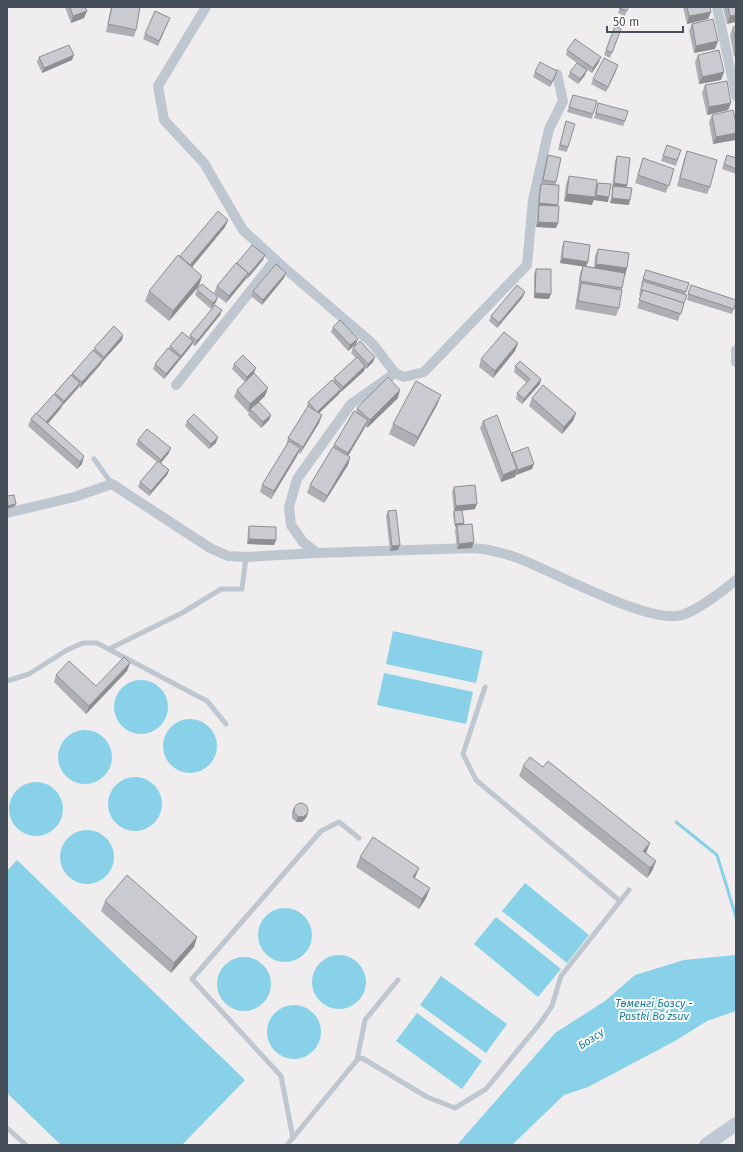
<svg xmlns="http://www.w3.org/2000/svg" width="743" height="1152" font-family="'Fira Sans',sans-serif">
  <style>
    .water { fill: #89d0e9 }
    .lines { fill: none; stroke-linecap: round; stroke-linejoin: round }
    .stream { stroke: #89d0e9; stroke-width: 3 }
    .service { stroke: #bec6cf; stroke-width: 5 }
    .minor { stroke: #bec6cf; stroke-width: 10 }
    .secondary { stroke: #bfc9d5; stroke-width: 14 }
    .wall { fill: #aeafb4 }
    .shaded-wall { fill: #8d8e92 }
    .building { fill: #cacbd1; stroke: #8d8e92 }
    .labels { text-anchor: middle; dominant-baseline: central; stroke-width: 4; stroke-linejoin: round; paint-order: stroke }
    .water-label { font-size: 11px; font-style: italic; fill: #107ca2; stroke: #fff }
  </style>
  <rect width="100%" height="100%" fill="#efeded"/>
  <g class="water">
    <path d="M393,631L483,651L476,683L386,664Z"/>
    <path d="M384,673L473,692L466,724L377,705Z"/>
    <circle cx="141" cy="707" r="27"/>
    <circle cx="190" cy="746" r="27"/>
    <circle cx="85" cy="757" r="27"/>
    <circle cx="135" cy="804" r="27"/>
    <circle cx="36" cy="809" r="27"/>
    <circle cx="87" cy="857" r="27"/>
    <path d="M17,860L245,1080L182,1145H61L7,1093V871Z"/>
    <path d="M525,883L589,935L567,963L502,911Z"/>
    <circle cx="285" cy="935" r="27"/>
    <path d="M496,917L561,969L538,997L474,944Z"/>
    <path d="M736,955V1011L707,1021L675,1041L588,1087L564,1095L512,1145H457L555,1033L605,1001L635,975L684,960Z"/>
    <circle cx="339" cy="982" r="27"/>
    <circle cx="244" cy="984" r="27"/>
    <path d="M441,976L507,1024L486,1053L420,1005Z"/>
    <circle cx="294" cy="1032" r="27"/>
    <path d="M417,1013L482,1061L462,1089L396,1041Z"/>
  </g>
  <g class="lines">
    <path class="stream" d="M676,822L717,855L736,917"/>
    <g class="service">
      <path d="M94,459L112,484"/>
      <path d="M109,649L182,613L221,589H242L246,557"/>
      <path d="M7,681L29,674L67,650L83,643H97L207,701L226,724"/>
      <path d="M485,687L463,754L476,780L620,901"/>
      <path d="M357,1060L362,1058L427,1097L455,1108L486,1089L541,1022L552,1006L561,976L629,890"/>
      <path d="M7,1128L26,1145"/>
      <path d="M293,1138L281,1076L192,979L321,831L339,822L359,838"/>
      <path d="M287,1145L357,1060L365,1020L398,980"/>
    </g>
    <g class="minor">
      <path d="M206,7L158,86L164,120L204,163L243,230L281,265L372,343L395,373L404,377L424,372L527,265L533,200L549,129L563,101L557,74"/>
      <path d="M717,7L736,96"/>
      <path d="M736,350V362"/>
      <path d="M176,385L275,260"/>
      <path d="M7,513L74,497L112,484L210,548L228,556L246,557L317,553L472,548C491,549 508,554 525,561C557,574 652,625 682,615C698,610 723,591 736,580"/>
      <path d="M317,553L303,542L291,525L289,507L297,479L351,404L395,373"/>
    </g>
    <path class="secondary" d="M706,1145L736,1124"/>
  </g>
  <g class="wall">
    <path d="M65,7H85L87,11L84,18L71,23Z"/>
    <path d="M111,7H140L136,30L134,37L106,32Z"/>
    <path d="M620,7H628L625,16L618,13Z"/>
    <path d="M683,7H710L711,12L708,19L687,24Z"/>
    <path d="M723,7H736L727,24Z"/>
    <path d="M168,23L158,46L143,39L145,34Z"/>
    <path d="M692,24L718,41L715,49L694,53L689,31Z"/>
    <path d="M615,26L621,29L610,58L604,55Z"/>
    <path d="M736,26V56L734,57L730,35L733,27Z"/>
    <path d="M567,50L599,62L592,73L581,66L587,70L585,75L578,84L568,77L570,72L577,63L566,55Z"/>
    <path d="M698,55L724,72L721,80L699,84L695,62Z"/>
    <path d="M39,57L72,60L42,73L37,62Z"/>
    <path d="M557,71L555,77L550,87L533,77L535,72Z"/>
    <path d="M616,71L606,92L591,84L593,79Z"/>
    <path d="M705,85L731,103L728,110L707,115L702,93Z"/>
    <path d="M573,95L593,114L592,119L567,112Z"/>
    <path d="M598,103L625,121L623,126L594,118Z"/>
    <path d="M712,115L736,123V138L735,140L713,144L709,122Z"/>
    <path d="M566,121L568,147L567,152L558,150Z"/>
    <path d="M667,145L681,150L676,166L661,161Z"/>
    <path d="M687,151L710,187L707,194L677,186L684,159Z"/>
    <path d="M548,155L556,182L555,185L557,206L558,223L556,228L536,227L539,189L541,184L546,160Z"/>
    <path d="M727,155L736,158V174L722,169Z"/>
    <path d="M617,156L627,185L626,188L629,205L610,203L612,191L613,189L612,188L615,161Z"/>
    <path d="M643,158L674,169L666,193L635,183Z"/>
    <path d="M569,176L592,205L564,201L566,184Z"/>
    <path d="M598,183L608,202L594,200L596,188Z"/>
    <path d="M228,220L225,227L192,267L199,286L169,321L145,301L149,291L180,256Z"/>
    <path d="M564,241L586,266L594,267L595,256L598,249L624,276L619,308L616,316L575,309L578,289L580,273L583,266L560,263L562,247Z"/>
    <path d="M263,260L247,279L246,278L245,280L226,303L214,293L217,286L237,263Z"/>
    <path d="M536,269L549,299L534,298V274Z"/>
    <path d="M646,270L689,283L685,294L684,303L678,321L637,308L641,296L639,295L642,284H641Z"/>
    <path d="M284,278L262,305L251,296L253,291Z"/>
    <path d="M691,285L734,309L732,314L687,300Z"/>
    <path d="M197,290L216,302L211,309L195,295Z"/>
    <path d="M523,297L497,328L489,321L491,316Z"/>
    <path d="M222,310L220,315L195,346L192,344L191,346L179,361L178,360V362L164,379L153,369L155,364L169,348L170,346L189,338L190,335Z"/>
    <path d="M333,327L356,344L348,351L331,332Z"/>
    <path d="M123,335L122,340L102,362L101,364L80,388L79,386L78,388L62,406L61,408L48,424L82,464L77,469L28,426L31,419L54,395L55,393L71,375L72,374L94,350V348Z"/>
    <path d="M518,343L515,351L493,378L479,367L481,359Z"/>
    <path d="M353,348L375,357L373,362L366,369L365,368L364,371L341,392H340L339,394L319,413L322,415L319,423L300,454L298,453L271,499L260,492L262,485L286,446L288,438L307,408L308,402L333,381L334,378L356,358L351,353Z"/>
    <path d="M234,364L254,373L265,396L248,412L234,397L237,390L245,382L232,369Z"/>
    <path d="M515,366L541,379L540,384L522,404L516,399L517,393L527,383L514,372Z"/>
    <path d="M441,395L437,405L414,447L389,434L393,424Z"/>
    <path d="M398,398L367,428L366,426L348,456L350,457L348,465L324,503L307,493L310,485L334,445L356,412L357,408Z"/>
    <path d="M532,398L576,413L573,421L562,434L529,406Z"/>
    <path d="M250,409L271,415L269,420L261,428L248,415Z"/>
    <path d="M187,421L216,443L209,449L185,426Z"/>
    <path d="M483,421L511,454L532,469L516,475V474L515,477L501,482L480,428Z"/>
    <path d="M138,440L169,453L161,463L169,470L167,475L149,496L138,487L140,482L157,462L136,445Z"/>
    <path d="M454,487L475,509L462,511L464,523L463,525L472,548L457,549L455,530L456,527H455L453,514L454,511L452,492Z"/>
    <path d="M388,511L398,550L390,551L386,516Z"/>
    <path d="M249,526L276,540L274,545L247,544L248,531Z"/>
    <path d="M130,663L127,671L86,714L54,682L56,675L96,686Z"/>
    <path d="M523,766L543,767L650,843L646,853L656,861L652,871L647,878L519,776Z"/>
    <path d="M294,807L308,813L306,818L302,822H296L292,818V812Z"/>
    <path d="M360,857L415,879L430,888L426,898L419,909L356,867Z"/>
    <path d="M105,901L197,937L194,947L171,973L101,911Z"/>
  </g>
  <g class="shaded-wall">
    <path d="M87,11L84,18L71,23L73,16Z"/>
    <path d="M711,12L708,19L687,24L689,16Z"/>
    <path d="M736,15V22L727,24L730,16Z"/>
    <path d="M718,41L715,49L694,53L696,46Z"/>
    <path d="M74,55L72,60L42,73L44,68Z"/>
    <path d="M601,57L599,62L592,73L593,68Z"/>
    <path d="M618,65L616,71L606,92L608,87Z"/>
    <path d="M587,70L585,75L578,84L580,79Z"/>
    <path d="M557,71L555,77L550,87L552,82Z"/>
    <path d="M724,72L721,80L699,84L702,77Z"/>
    <path d="M731,103L728,110L707,115L709,107Z"/>
    <path d="M736,133V138L735,140L713,144L716,137Z"/>
    <path d="M614,183L627,185L625,190L613,186V189L612,188Z"/>
    <path d="M567,194L595,197L592,205L564,201Z"/>
    <path d="M596,195L609,197L608,202L594,200Z"/>
    <path d="M612,198L630,200L629,205L610,203Z"/>
    <path d="M539,203L558,205L556,210L539,205L537,208Z"/>
    <path d="M228,220L225,227L188,272L190,265Z"/>
    <path d="M538,222L558,223L556,228L536,227Z"/>
    <path d="M265,255L263,260L247,279L249,274Z"/>
    <path d="M562,258L588,262L586,267L560,263Z"/>
    <path d="M596,264L627,268L625,276L593,271Z"/>
    <path d="M248,273L245,280L226,303L229,296Z"/>
    <path d="M286,273L284,278L262,305L263,300Z"/>
    <path d="M202,276L199,286L169,321L173,311Z"/>
    <path d="M525,292L523,297L497,328L499,323Z"/>
    <path d="M535,293L551,294L549,299L534,298Z"/>
    <path d="M218,297L216,302L211,309L213,303Z"/>
    <path d="M222,310L220,315L195,346L197,341Z"/>
    <path d="M123,335L122,340L102,362L104,357Z"/>
    <path d="M358,339L356,344L348,351L350,345Z"/>
    <path d="M193,341L191,346L179,361L181,356Z"/>
    <path d="M518,343L515,351L493,378L495,371Z"/>
    <path d="M180,357L178,362L164,379L166,374Z"/>
    <path d="M375,357L373,362L366,369L368,364Z"/>
    <path d="M103,359L101,364L80,388L82,382Z"/>
    <path d="M365,366L364,371L341,392L343,387Z"/>
    <path d="M256,368L254,373L245,382L247,377Z"/>
    <path d="M541,379L540,384L522,404L524,399Z"/>
    <path d="M80,383L78,388L62,406L64,401Z"/>
    <path d="M268,388L265,396L248,412L250,404Z"/>
    <path d="M341,389L339,394L315,417L317,412Z"/>
    <path d="M400,390L398,398L367,428L370,420Z"/>
    <path d="M441,395L437,405L414,447L418,437Z"/>
    <path d="M63,403L61,408L44,428L46,423Z"/>
    <path d="M576,413L573,421L562,434L564,427Z"/>
    <path d="M271,415L269,420L261,428L263,422Z"/>
    <path d="M322,415L319,423L300,454L303,447Z"/>
    <path d="M368,420L365,427L345,461L348,453Z"/>
    <path d="M218,437L216,443L209,449L211,444Z"/>
    <path d="M171,448L169,453L159,465L161,460Z"/>
    <path d="M300,448L297,456L271,499L274,491Z"/>
    <path d="M84,456L82,464L77,469L80,462Z"/>
    <path d="M350,457L348,465L324,503L327,496Z"/>
    <path d="M534,464L532,469L516,475L518,470Z"/>
    <path d="M517,469L515,477L501,482L503,475Z"/>
    <path d="M169,470L167,475L149,496L151,491Z"/>
    <path d="M16,504L15,506L7,509V506Z"/>
    <path d="M477,504L475,509L454,511L456,506Z"/>
    <path d="M464,523L463,526L457,525L456,527H455V524Z"/>
    <path d="M249,539L276,540L274,545L247,544Z"/>
    <path d="M474,542L472,548L457,549L459,544Z"/>
    <path d="M400,545L398,550L390,551L392,546Z"/>
    <path d="M130,663L127,671L86,714L89,706Z"/>
    <path d="M308,813L306,818L302,822H296L298,817Z"/>
    <path d="M650,843L646,853L640,861L643,851Z"/>
    <path d="M656,861L652,871L647,878L650,868Z"/>
    <path d="M419,868L415,878L413,877Z"/>
    <path d="M430,888L426,898L419,909L422,899Z"/>
    <path d="M197,937L194,947L171,973L174,963Z"/>
  </g>
  <g class="building">
    <path d="M70,7H85L87,11L73,16Z"/>
    <path d="M112,7H140L136,30L108,24Z"/>
    <path d="M620,7H628L627,11L619,8Z"/>
    <path d="M687,7H710L711,12L689,16Z"/>
    <path d="M728,7H736V15L730,16Z"/>
    <path d="M155,11L170,18L159,41L145,34Z"/>
    <path d="M713,19L718,41L696,46L692,24Z"/>
    <path d="M615,26L621,29L612,53L606,50Z"/>
    <path d="M736,26V44L733,27Z"/>
    <path d="M575,39L601,57L593,68L567,50Z"/>
    <path d="M69,45L74,55L44,68L39,57Z"/>
    <path d="M719,50L724,72L702,77L698,55Z"/>
    <path d="M604,58L618,65L608,87L593,79Z"/>
    <path d="M540,62L557,71L552,82L535,72Z"/>
    <path d="M577,63L587,70L580,79L570,72Z"/>
    <path d="M727,81L731,103L709,107L705,85Z"/>
    <path d="M573,95L597,101L593,114L569,107Z"/>
    <path d="M598,103L628,111L625,121L596,113Z"/>
    <path d="M733,110L736,123V133L716,137L712,115Z"/>
    <path d="M566,121L575,124L568,147L560,145Z"/>
    <path d="M667,145L681,150L677,160L663,156Z"/>
    <path d="M687,151L717,160L710,187L680,178Z"/>
    <path d="M548,155L561,158L556,182L543,180Z"/>
    <path d="M727,155L736,158V169L724,164Z"/>
    <path d="M617,156L630,158L627,185L614,183Z"/>
    <path d="M643,158L674,169L669,186L638,175Z"/>
    <path d="M569,176L597,180L595,197L567,194Z"/>
    <path d="M598,183L611,184L609,197L596,195Z"/>
    <path d="M541,184L559,185L558,205L539,203Z"/>
    <path d="M613,186L632,188L630,200L612,198Z"/>
    <path d="M539,205L559,206L558,223L538,222Z"/>
    <path d="M218,211L228,220L190,265L180,256Z"/>
    <path d="M564,241L590,245L588,262L562,258Z"/>
    <path d="M252,245L265,255L249,274L237,263Z"/>
    <path d="M598,249L629,253L627,268L596,264Z"/>
    <path d="M178,255L202,276L173,311L149,291Z"/>
    <path d="M236,263L248,273L229,296L217,286Z"/>
    <path d="M276,264L286,273L263,300L253,291Z"/>
    <path d="M583,266L625,273L622,288L580,281Z"/>
    <path d="M536,269H551V294L535,293Z"/>
    <path d="M646,270L689,283L686,292L643,279Z"/>
    <path d="M643,281L687,295L684,303L643,290L642,291L641,290Z"/>
    <path d="M581,283L622,290L619,308L578,301Z"/>
    <path d="M202,284L218,297L213,303L197,290Z"/>
    <path d="M517,285L525,292L499,323L491,316Z"/>
    <path d="M691,285L736,300L734,309L688,294Z"/>
    <path d="M643,290L684,303L681,314L639,300Z"/>
    <path d="M215,305L222,310L197,341L190,335Z"/>
    <path d="M340,320L358,339L350,345L333,327Z"/>
    <path d="M114,326L123,335L104,357L94,348Z"/>
    <path d="M182,332L193,341L181,356L170,346Z"/>
    <path d="M504,332L518,343L495,371L481,359Z"/>
    <path d="M360,341L375,357L368,364L353,348Z"/>
    <path d="M168,348L180,357L166,374L155,364Z"/>
    <path d="M93,350L103,359L82,382L72,374Z"/>
    <path d="M243,355L256,368L247,377L234,364Z"/>
    <path d="M357,357L365,366L343,387L334,378Z"/>
    <path d="M520,361L541,379L524,399L517,393L530,379L515,366Z"/>
    <path d="M254,373L268,388L250,404L237,390Z"/>
    <path d="M71,375L80,383L64,401L55,393Z"/>
    <path d="M388,377L400,390L370,420L357,408Z"/>
    <path d="M332,380L341,389L317,412L308,402Z"/>
    <path d="M416,381L441,395L418,437L393,424Z"/>
    <path d="M543,385L576,413L564,427L532,398Z"/>
    <path d="M54,394L63,403L46,422L36,414Z"/>
    <path d="M259,402L271,415L263,422L250,409Z"/>
    <path d="M308,406L322,415L303,447L288,438Z"/>
    <path d="M354,411L368,420L348,453L334,445Z"/>
    <path d="M36,413L84,456L80,462L31,419Z"/>
    <path d="M194,414L218,437L211,444L187,421Z"/>
    <path d="M497,415L517,469L503,475L483,421Z"/>
    <path d="M147,429L171,448L161,460L138,440Z"/>
    <path d="M289,441L300,448L274,491L262,485Z"/>
    <path d="M333,447L350,457L327,496L310,485Z"/>
    <path d="M528,447L534,464L518,470L512,453Z"/>
    <path d="M158,461L169,470L151,491L140,482Z"/>
    <path d="M475,485L477,504L456,506L454,487Z"/>
    <path d="M14,495L16,504L7,506V496Z"/>
    <path d="M396,510L400,545L392,546L388,511Z"/>
    <path d="M462,510L464,523L455,524L454,511Z"/>
    <path d="M472,524L474,542L459,544L457,525Z"/>
    <path d="M249,526L276,527V540L249,539Z"/>
    <path d="M124,657L130,663L89,706L56,675L69,661L96,686Z"/>
    <path d="M530,757L543,767L548,761L650,843L643,851L656,861L650,868L523,766Z"/>
    <circle cx="301" cy="810" r="7"/>
    <path d="M373,837L419,868L413,877L430,888L422,899L360,857Z"/>
    <path d="M127,875L197,937L174,963L105,901Z"/>
  </g>
  <g class="labels">
    <g class="water-label">
      <text x="654" y="1003">Төменгі Бозсу -<tspan x="654" dy="13">Pastki Boʻzsuv</tspan></text>
      <text transform="translate(591 1039) rotate(-34)">Бозсу</text>
    </g>
  </g>
  <rect width="743" height="1152" fill="none" stroke="#464f59" stroke-width="16"/>
  <path d="M607 26v6h76v-6" fill="none" stroke="#464f59" stroke-width="2"/>
  <text x="613" y="26" font-size="12" fill="#464f59" stroke="#ffffff" stroke-width="3" paint-order="stroke">50 m</text>
</svg>
